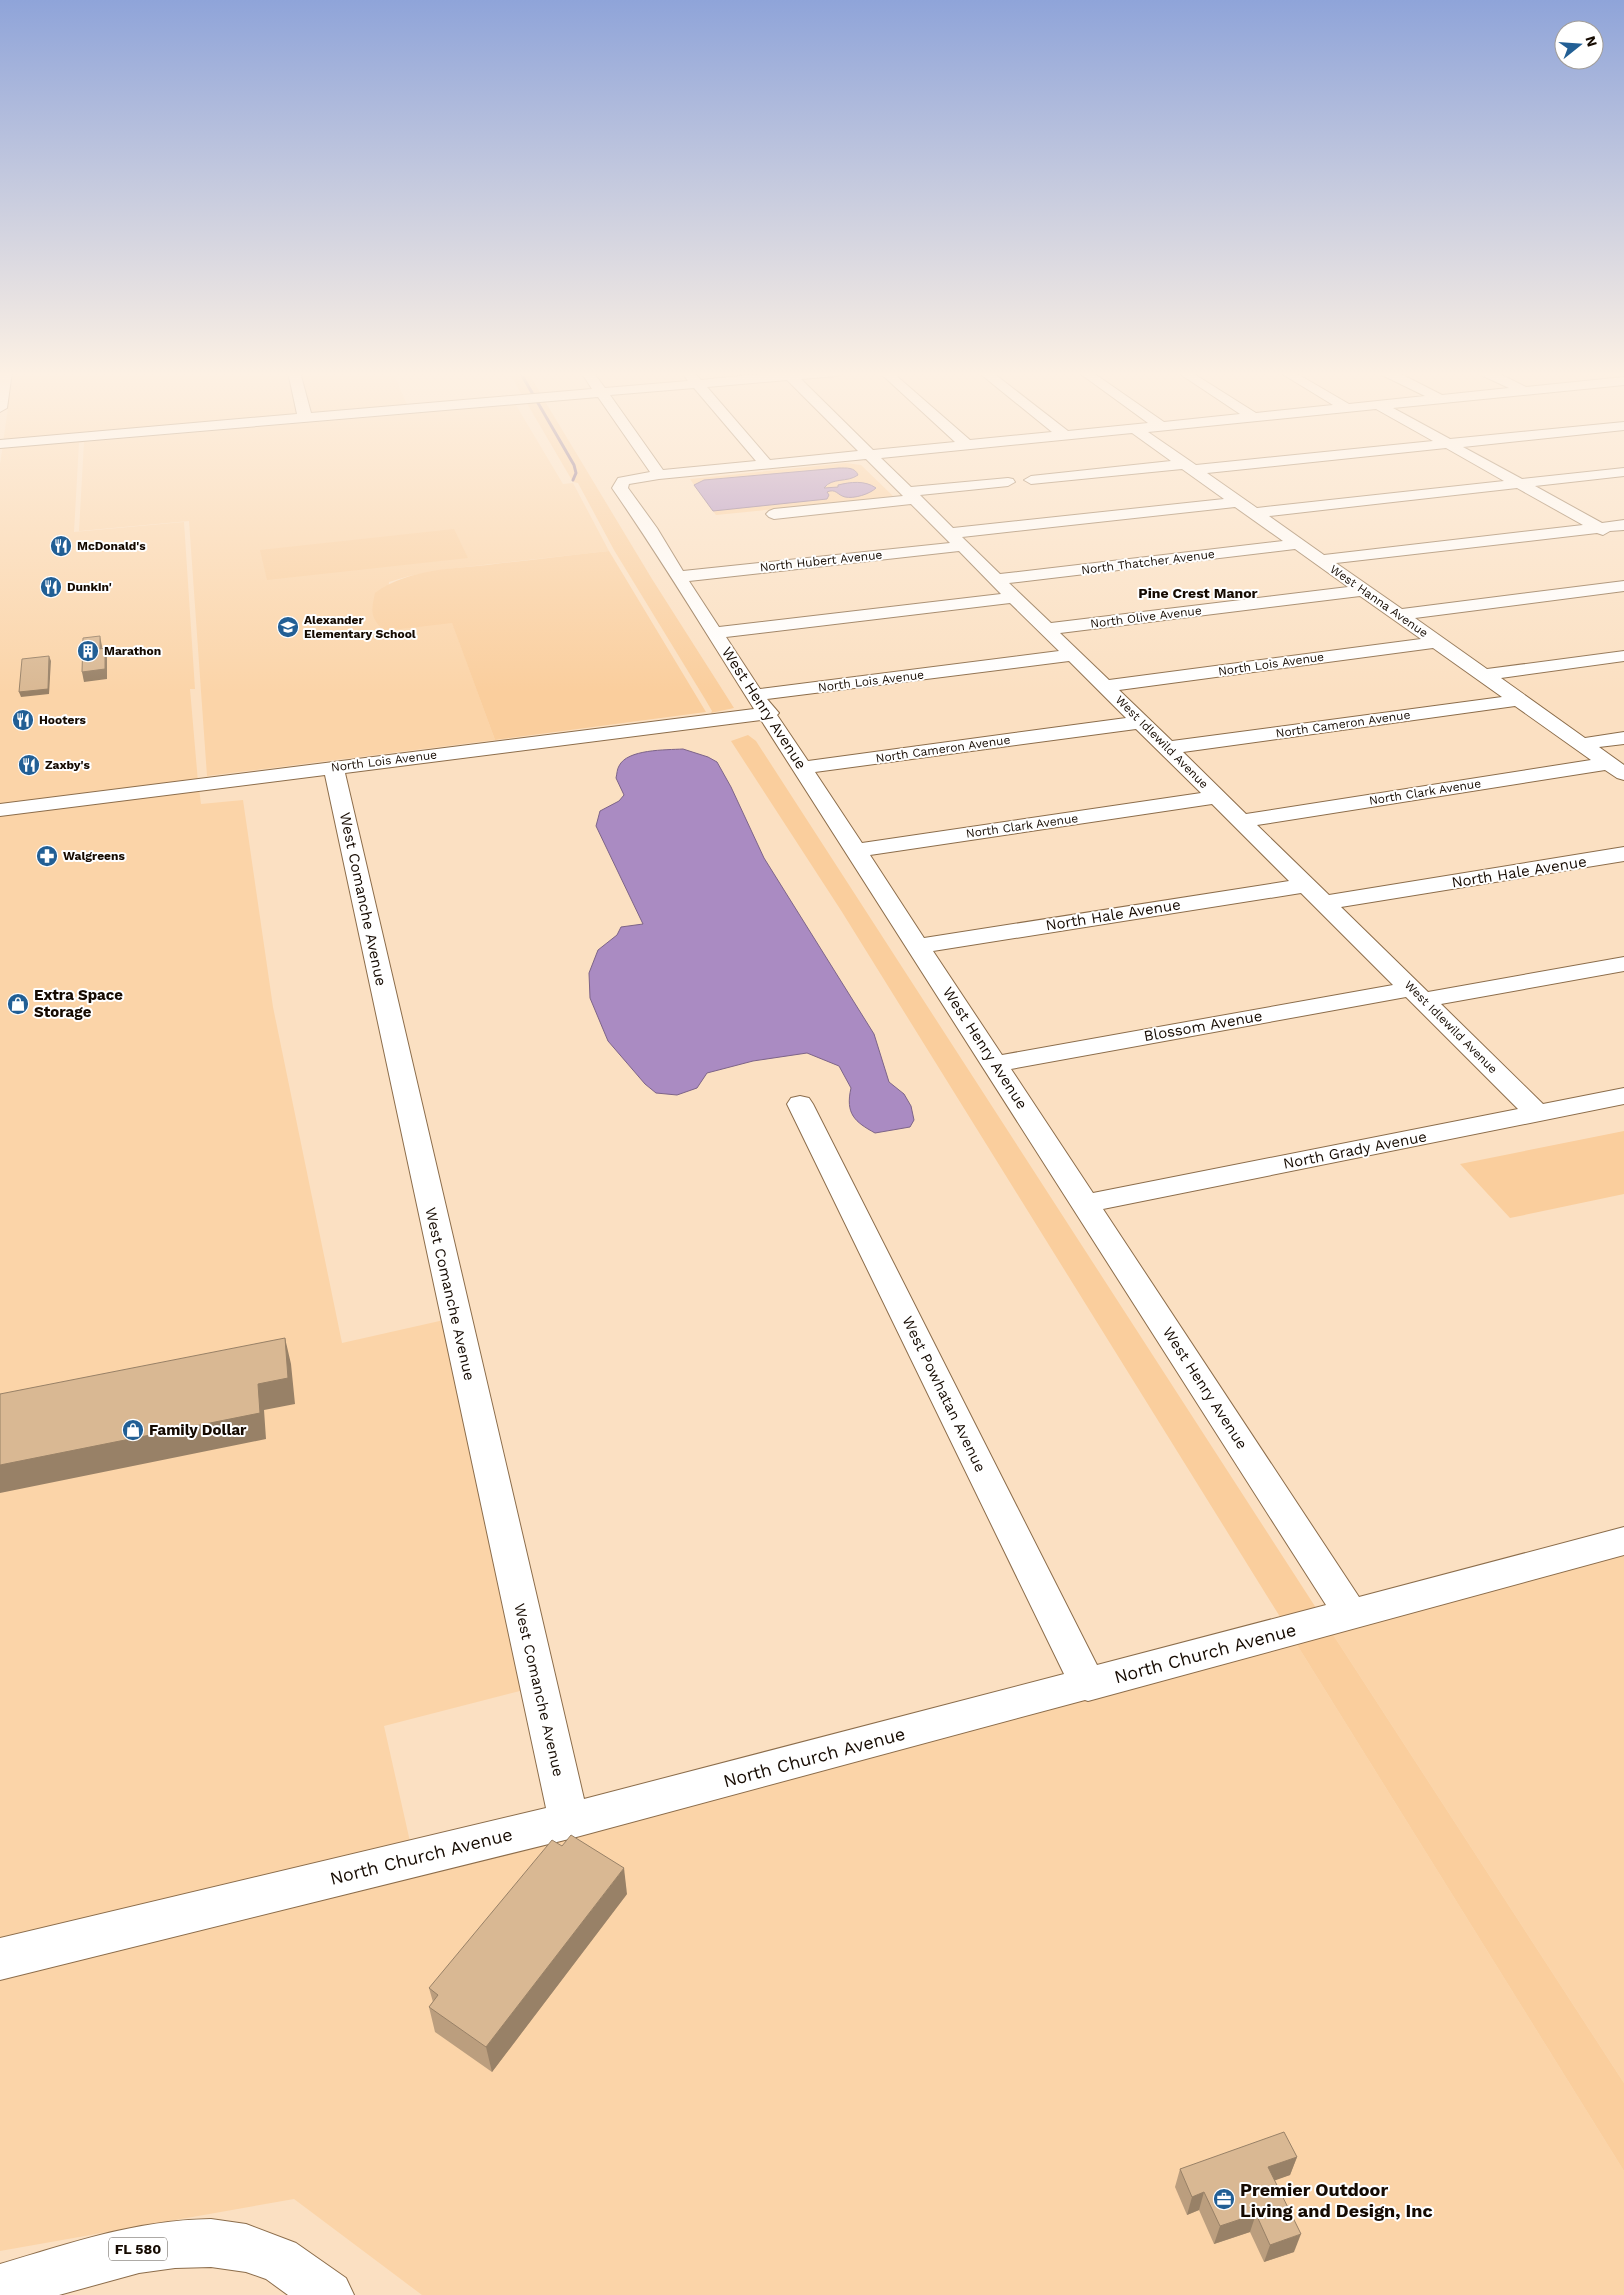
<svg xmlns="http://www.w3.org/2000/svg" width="1624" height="2295" font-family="'Work Sans',sans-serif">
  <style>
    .built { fill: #fbd4a8 }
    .green { fill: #face9d }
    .water { fill: #aa8bc2; stroke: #7d6488 }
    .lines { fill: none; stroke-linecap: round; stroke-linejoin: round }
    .stream { stroke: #7d6488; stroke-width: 3 }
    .minor-casing { stroke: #8c6d4b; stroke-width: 2 }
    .major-casing { stroke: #8c6d4b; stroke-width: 2 }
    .minor { fill: #fff; fill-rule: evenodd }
    .major { fill: #fff; fill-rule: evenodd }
    .wall { fill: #bb9e7e }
    .shaded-wall { fill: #988167 }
    .building { fill: #d9b893; stroke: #988167 }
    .labels { text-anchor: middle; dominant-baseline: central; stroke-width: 4; stroke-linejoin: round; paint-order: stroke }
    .far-poi-label { font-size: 12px; font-weight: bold; fill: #150a01; stroke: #fff; text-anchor: start }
    .far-street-label { font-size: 12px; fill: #150a01; stroke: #fff }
    .far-neighbourhood-label { font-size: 14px; font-weight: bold; fill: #150a01; stroke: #fff }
    .shield { fill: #fff; stroke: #5b544d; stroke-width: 1 }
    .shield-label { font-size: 14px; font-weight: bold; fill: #150a01 }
    .street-label { font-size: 15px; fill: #150a01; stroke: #fff }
    .poi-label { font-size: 15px; font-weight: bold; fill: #150a01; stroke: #fff; text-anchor: start }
    .near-street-label { font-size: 18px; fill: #150a01; stroke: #fff }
    .near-poi-label { font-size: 18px; font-weight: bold; fill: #150a01; stroke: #fff; text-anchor: start }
  </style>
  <rect width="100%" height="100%" fill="#fbe0c2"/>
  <g class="built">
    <path d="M13,372H289L300,417L3,443Z"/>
    <path d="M299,372H393L408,407L310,416Z"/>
    <path d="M516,405L563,484L573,483L609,551L448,569L409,576L389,582L384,631L452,622L495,740L207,776L189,521L79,531L84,442Z"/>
    <path d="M95,437V440L79,443L74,532L184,522L195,689H190L198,782L0,807V464L3,445Z"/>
    <path d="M199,788L201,804L243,800L273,1007L342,1343L444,1320L524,1690L384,1726L411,1846L0,1946V813Z"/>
    <path d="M1624,1555V2083L1330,1630L1604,1557Z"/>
    <path d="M1294,1640L1624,2171V2295H422L294,2199L0,2251V1972Z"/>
  </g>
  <g class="green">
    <path d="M509,372H528L542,396L523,397Z"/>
    <path d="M543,398L652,579L734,708L711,713L712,711L705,699L614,550L578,483L573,482L525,400Z"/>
    <path d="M846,463L861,465L894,497L716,515L713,511L826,499V492C831,490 835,489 839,493L874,486L853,482L838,485L839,487L824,488L831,482L849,479L854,470L849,468L704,480L694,485L690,479Z"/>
    <path d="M454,529L468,558L267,580L260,550Z"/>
    <path d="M609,551L706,712L495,740L452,623L384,631C370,617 371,612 375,593C409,568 454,569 495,564C533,560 571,555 609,551Z"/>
    <path d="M748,735L756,741L1318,1611L1282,1620L842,912L731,741Z"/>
    <path d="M1624,1131V1194L1510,1218L1460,1164Z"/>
    <path d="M1330,1630L1624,2083V2171L1294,1640Z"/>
  </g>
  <g class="water">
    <path d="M839,468C846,468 855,467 858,475C847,483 832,477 824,488L838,487V485C850,482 865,480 876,488C870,494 854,499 845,497C837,495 836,488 827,492L829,495L827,499L713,511L694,485L704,480Z"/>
    <path d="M683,749L708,757L717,762L731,787L764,858L874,1034L889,1082L904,1094L911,1106L914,1120L910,1127L875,1133C855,1122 845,1114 851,1088L839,1066L807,1053L753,1061L707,1073L697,1088L677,1095L656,1093L645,1084L608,1041L590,998L589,973L598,950L617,935L621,927L643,924L596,826L600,811L619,801L624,795L616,778C617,774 617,769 619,766C627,749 666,750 683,749Z"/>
  </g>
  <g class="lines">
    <path class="stream" d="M520,372L574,465L576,473L573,480"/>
    <g class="minor-casing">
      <path id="minor" d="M288,372H300L311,413L592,389L581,372H593L605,388L688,381L683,374L684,372H694L701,380L780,372H843L837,376L801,379L873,450L955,442L879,372H892L970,440L1052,432L978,372H992L1068,431L1148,423L1078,372H1092L1164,422L1240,414L1177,372H1191L1256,413L1333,405L1279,372H1294L1349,404L1425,396L1382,375L1381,372H1397L1442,395L1509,388L1481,375L1480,372H1496L1526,387L1624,377V385L1393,408L1450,439L1624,422V430L1463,447L1522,479L1624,468V476L1535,486L1602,523L1624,520V530L1610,531L1603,535L1597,533L1336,563L1402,609L1624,581V591L1415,618L1487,669L1624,651V661L1501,678L1585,738L1624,732V744L1599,747L1624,765V780L1617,778L1605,770L1257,825L1329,895L1624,847V861L1341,907L1428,992L1624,957V971L1441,1004L1543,1104L1624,1088V1104L1103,1209L1359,1597L1624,1527V1555L1088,1701L1085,1700L569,1839L0,1980V1938L546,1808L325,775L0,816V804L754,709C707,635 662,560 612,488L618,478L650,472L598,397L0,448V440L297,414ZM787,380L858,451L770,460L707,387ZM694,388L756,461L663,470L610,395ZM1376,409L1433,441L1196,465L1148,432ZM1132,433L1171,461L1031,476L1024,480L1031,484L1182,469L1224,499L953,528L920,495L1008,486L1015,482L1013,479L1008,478L911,487L881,458ZM1446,448L1504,481L1257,508L1207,473ZM866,459L903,496L774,509L769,511L766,514L769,517L774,519L911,504L950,543L683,571L657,528L628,488L629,484L659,479ZM1517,488L1583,525L1324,555L1269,516ZM1235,507L1283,541L1000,574L962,537ZM1295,549L1348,587L1051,623L1009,583ZM959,551L1001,594L719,627L689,581ZM1360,596L1421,639L1109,680L1060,633ZM1010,603L1059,651L760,689L726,637ZM1433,648L1502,697L1172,741L1119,690ZM1069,661L1126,718L808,761L777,715L779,713L767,699ZM1515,706L1591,760L1246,814L1183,752ZM761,720L1326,1605L1097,1665L813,1104L809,1098L800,1096L791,1098L787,1104L1064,1674L584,1799L345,773ZM1136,729L1201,793L862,843L815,772ZM1212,804L1289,881L924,938L870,855ZM1301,893L1393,985L1002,1055L933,951ZM1406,997L1518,1109L1093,1193L1011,1069Z"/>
    </g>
    <g class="major-casing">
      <g id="major">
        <path d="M0,372H12L7,408L0,412Z"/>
        <path d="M211,2219L246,2224L296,2243L346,2278L354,2295H288L266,2279L246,2272L211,2267L175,2268L139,2273L59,2295H0V2264C71,2243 136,2220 211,2219Z"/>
      </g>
    </g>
    <use href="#minor" class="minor"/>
    <use href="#major" class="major"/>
  </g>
  <g class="wall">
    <path d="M627,1894L492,2072L435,2032L429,2007L433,2002L429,1988Z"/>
    <path d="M1297,2157L1290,2175L1274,2180L1294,2252L1264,2262L1250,2232L1214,2244L1199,2210L1187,2215L1175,2187L1180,2169Z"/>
  </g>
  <g class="shaded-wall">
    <path d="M100,636L102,646L103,658L100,649Z"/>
    <path d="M105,648L107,658V679L84,682L82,672Z"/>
    <path d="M49,656L51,661L49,694L21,697L19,692Z"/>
    <path d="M285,1338L291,1364L295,1404L264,1410L266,1439L0,1493V1465L258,1384Z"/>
    <path d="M624,1868L627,1894L492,2072L486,2047Z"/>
    <path d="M1297,2157L1290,2175L1262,2185L1268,2167Z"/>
    <path d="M1204,2192L1199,2210L1187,2215L1192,2197Z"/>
    <path d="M1256,2214L1250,2232L1214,2244L1220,2226Z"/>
    <path d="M1301,2234L1294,2252L1264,2262L1270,2245Z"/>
  </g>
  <g class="building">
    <path d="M100,636V649L105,648V669L82,672L83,638Z"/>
    <path d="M49,656L48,689L19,692L22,659Z"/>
    <path d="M285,1338L288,1378L258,1384L260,1413L0,1465V1394Z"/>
    <path d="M571,1835L624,1868L486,2047L429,2007L438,1995L429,1988L552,1840L562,1846Z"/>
    <path d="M1284,2132L1297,2157L1268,2167L1301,2234L1270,2245L1256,2214L1220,2226L1204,2192L1192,2197L1180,2169Z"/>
  </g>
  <linearGradient id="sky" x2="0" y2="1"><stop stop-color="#8fa4d9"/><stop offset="0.54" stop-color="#fdf1e4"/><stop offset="1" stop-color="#fdf1e4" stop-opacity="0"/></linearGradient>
  <rect width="1624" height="693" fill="url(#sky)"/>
  <defs>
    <g id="restaurant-disc" transform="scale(1.125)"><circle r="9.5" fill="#225f95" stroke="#fff"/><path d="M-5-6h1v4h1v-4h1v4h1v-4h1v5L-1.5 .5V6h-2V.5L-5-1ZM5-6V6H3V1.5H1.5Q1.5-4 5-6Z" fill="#fff"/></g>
    <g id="school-disc" transform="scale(1.125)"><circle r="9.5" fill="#225f95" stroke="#fff"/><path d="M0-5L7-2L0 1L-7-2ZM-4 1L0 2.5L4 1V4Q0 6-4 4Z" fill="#fff"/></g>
    <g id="building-disc" transform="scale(1.125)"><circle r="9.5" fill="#225f95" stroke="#fff"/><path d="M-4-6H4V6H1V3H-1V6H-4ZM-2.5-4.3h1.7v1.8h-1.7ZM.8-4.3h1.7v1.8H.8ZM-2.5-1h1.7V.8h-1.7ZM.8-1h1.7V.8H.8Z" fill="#fff"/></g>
    <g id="pharmacy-disc" transform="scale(1.125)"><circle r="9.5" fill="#225f95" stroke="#fff"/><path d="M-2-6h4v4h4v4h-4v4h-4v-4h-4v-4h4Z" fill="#fff"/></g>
    <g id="shop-disc" transform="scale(1.125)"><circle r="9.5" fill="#225f95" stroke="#fff"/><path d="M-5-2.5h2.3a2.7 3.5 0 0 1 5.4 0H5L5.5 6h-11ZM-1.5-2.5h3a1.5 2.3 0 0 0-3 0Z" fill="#fff"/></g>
    <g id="office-disc" transform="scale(1.125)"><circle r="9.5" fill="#225f95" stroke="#fff"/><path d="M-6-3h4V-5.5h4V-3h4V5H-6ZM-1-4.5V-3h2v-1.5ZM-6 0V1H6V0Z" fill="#fff"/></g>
  </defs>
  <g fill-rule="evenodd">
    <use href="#restaurant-disc" x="61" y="546"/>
    <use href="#restaurant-disc" x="51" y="587"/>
    <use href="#school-disc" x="288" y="627"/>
    <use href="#building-disc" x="88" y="651"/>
    <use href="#restaurant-disc" x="23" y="720"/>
    <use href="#restaurant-disc" x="29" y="765"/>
    <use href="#pharmacy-disc" x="47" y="856"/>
    <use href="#shop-disc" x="18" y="1004"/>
    <use href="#shop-disc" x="133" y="1430"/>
    <use href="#office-disc" x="1224" y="2199"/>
  </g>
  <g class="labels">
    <g class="far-poi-label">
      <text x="77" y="546">McDonald's</text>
      <text x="67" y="587">Dunkin'</text>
      <text x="304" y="620">Alexander<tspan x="304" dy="14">Elementary School</tspan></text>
      <text x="104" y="651">Marathon</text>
      <text x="39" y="720">Hooters</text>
      <text x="45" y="765">Zaxby's</text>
      <text x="63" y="856">Walgreens</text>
    </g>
    <g class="far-street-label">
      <text transform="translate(821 561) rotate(-6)">North Hubert Avenue</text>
      <text transform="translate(1148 562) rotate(-7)">North Thatcher Avenue</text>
      <text transform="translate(1379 601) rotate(35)">West Hanna Avenue</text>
      <text transform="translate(1146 617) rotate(-7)">North Olive Avenue</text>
      <text transform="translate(1271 664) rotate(-8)">North Lois Avenue</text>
      <text transform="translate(871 681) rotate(-7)">North Lois Avenue</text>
      <text transform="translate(1343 724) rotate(-8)">North Cameron Avenue</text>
      <text transform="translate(1162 742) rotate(45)">West Idlewild Avenue</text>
      <text transform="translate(943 749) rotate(-8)">North Cameron Avenue</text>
      <text transform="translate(384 761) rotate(-7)">North Lois Avenue</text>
      <text transform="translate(1425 792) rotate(-9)">North Clark Avenue</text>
      <text transform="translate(1022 826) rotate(-8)">North Clark Avenue</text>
      <text transform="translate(1451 1027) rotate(45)">West Idlewild Avenue</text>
    </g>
    <g class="far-neighbourhood-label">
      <text x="1198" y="593">Pine Crest Manor</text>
    </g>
    <rect class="shield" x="109" y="2237.5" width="58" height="23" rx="4"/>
    <g class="shield-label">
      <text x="138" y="2249">FL 580</text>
    </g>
    <g class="street-label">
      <text transform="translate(764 708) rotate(57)">West Henry Avenue</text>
      <text transform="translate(1519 872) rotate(-9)">North Hale Avenue</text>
      <text transform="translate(363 899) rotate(78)">West Comanche Avenue</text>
      <text transform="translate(1113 915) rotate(-9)">North Hale Avenue</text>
      <text transform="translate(1203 1026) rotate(-10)">Blossom Avenue</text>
      <text transform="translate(985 1048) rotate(57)">West Henry Avenue</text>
      <text transform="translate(1355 1150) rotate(-11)">North Grady Avenue</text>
      <text transform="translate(450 1294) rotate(77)">West Comanche Avenue</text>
      <text transform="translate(1205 1388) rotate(57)">West Henry Avenue</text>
      <text transform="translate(944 1394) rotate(64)">West Powhatan Avenue</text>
      <text transform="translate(539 1690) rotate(77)">West Comanche Avenue</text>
    </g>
    <g class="poi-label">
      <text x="34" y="995">Extra Space<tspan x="34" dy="17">Storage</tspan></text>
      <text x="149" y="1430">Family Dollar</text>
    </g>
    <g class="near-street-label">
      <text transform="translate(1205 1653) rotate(-15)">North Church Avenue</text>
      <text transform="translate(814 1757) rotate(-15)">North Church Avenue</text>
      <text transform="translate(421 1856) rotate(-14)">North Church Avenue</text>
    </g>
    <g class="near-poi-label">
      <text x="1240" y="2189">Premier Outdoor<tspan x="1240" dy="21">Living and Design, Inc</tspan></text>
    </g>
  </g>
  <g transform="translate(1579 45) rotate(73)"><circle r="24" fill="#ffffff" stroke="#a19d99"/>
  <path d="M0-4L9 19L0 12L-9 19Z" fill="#225f95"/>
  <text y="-8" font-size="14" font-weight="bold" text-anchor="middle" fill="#150a01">N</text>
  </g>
</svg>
